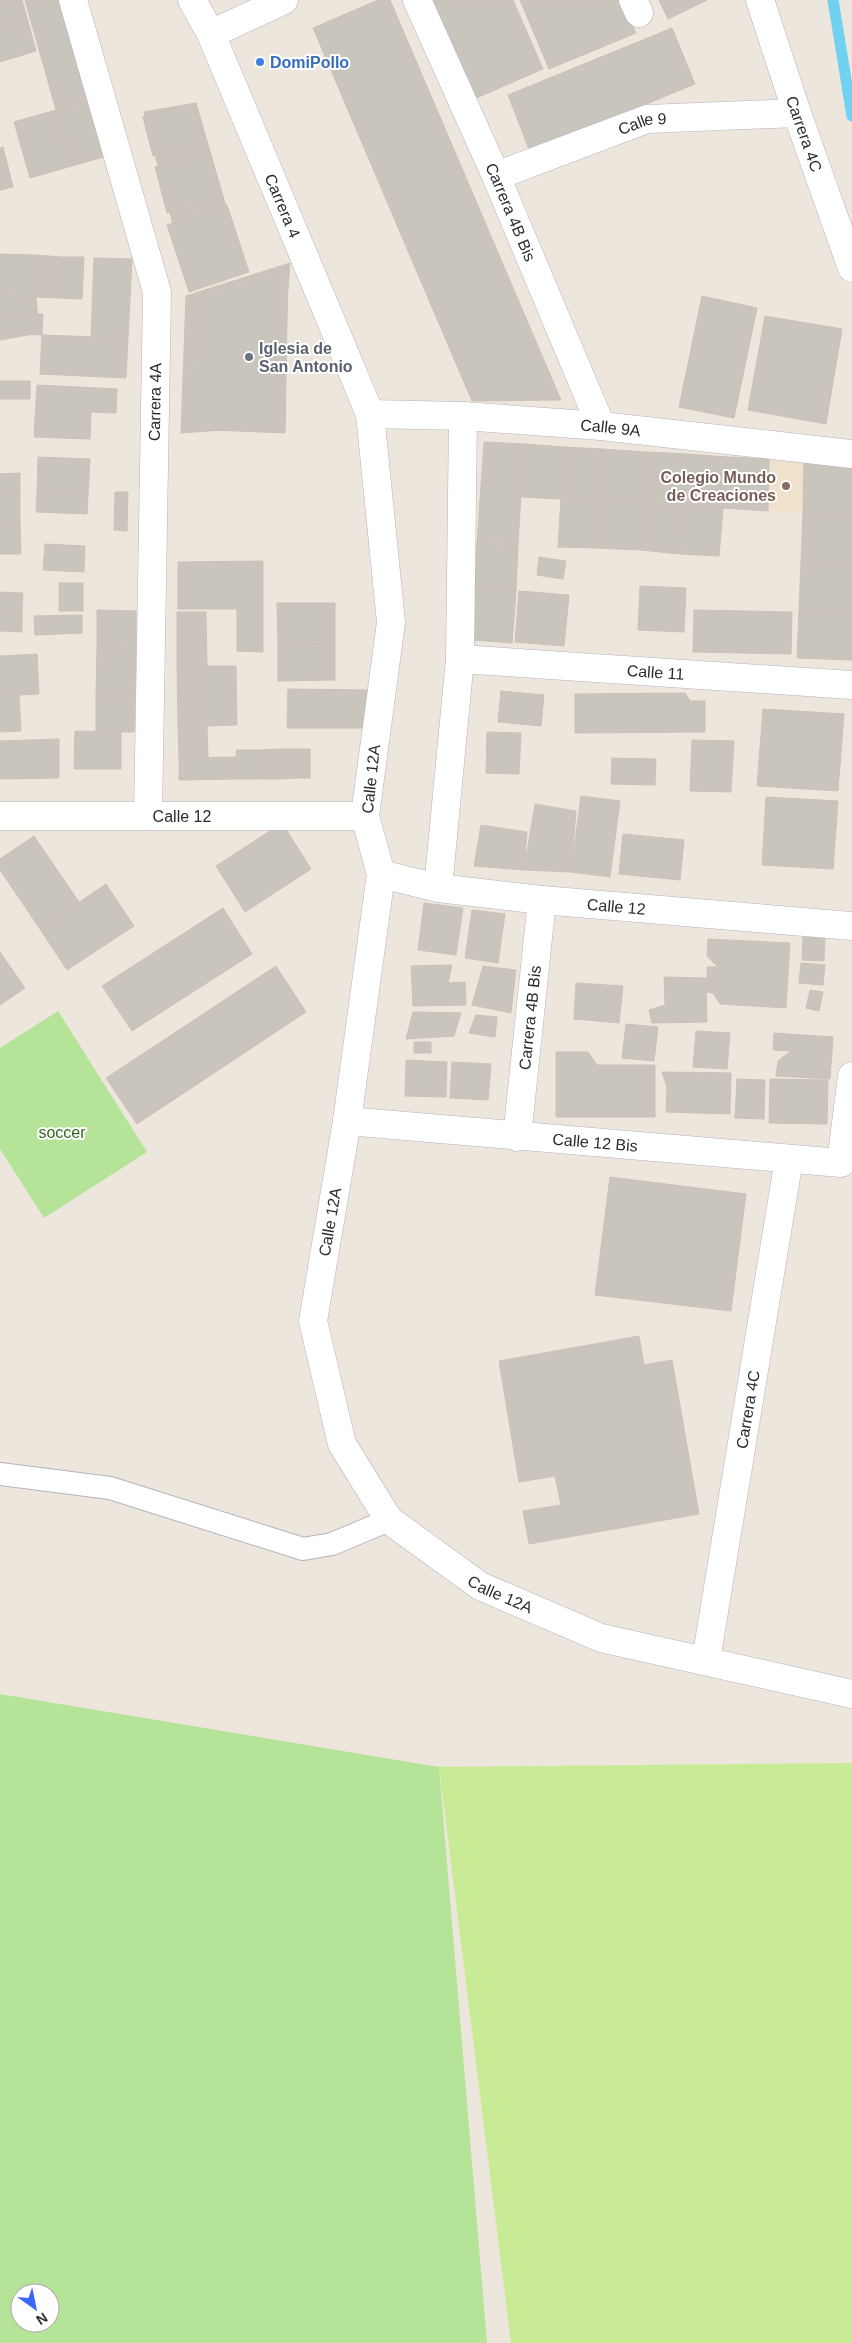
<svg xmlns="http://www.w3.org/2000/svg" width="852" height="2343" font-family="Arial,sans-serif">
  <style>
    .education { fill: #efe2cd }
    .green { fill: #b5e499; fill-rule: evenodd }
    .pitch { fill: #caeb95 }
    .lines { fill: none; stroke-linecap: round; stroke-linejoin: round }
    .stream { stroke: #70d2f0; stroke-width: 11 }
    .building { fill: #c9c4bc; stroke: #c9c2b7 }
    .lane-casing { stroke: #b1b4bf; stroke-width: 24 }
    .street-casing { stroke: #b1b4bf; stroke-width: 29 }
    .lane { stroke: #fff; stroke-width: 22 }
    .street { stroke: #fff; stroke-width: 28 }
    .shop-dot { fill: #3f7fe0; stroke: #fff; stroke-width: 2 }
    .worship-dot { fill: #6b7280; stroke: #fff; stroke-width: 2 }
    .education-dot { fill: #8d6e63; stroke: #fff; stroke-width: 2 }
    .labels { text-anchor: middle; dominant-baseline: central; stroke-width: 4; stroke-linejoin: round; paint-order: stroke }
    .shop-label { font-size: 16px; font-weight: bold; fill: #366cbe; stroke: #fff; text-anchor: start }
    .street-label { font-size: 16px; fill: #2b2b2b; stroke: #fff }
    .worship-label { font-size: 16px; font-weight: bold; fill: #5b616d; stroke: #fff; text-anchor: start }
    .education-label { font-size: 16px; font-weight: bold; fill: #785e54; stroke: #fff; text-anchor: end }
    .park-label { font-size: 16px; fill: #2d6a1a; stroke: #fff }
  </style>
  <rect width="100%" height="100%" fill="#ede6dd"/>
  <path class="education" d="M769,459L804,461L803,513L768,511Z"/>
  <g class="green">
    <path d="M58,1011L147,1152L44,1218L0,1149V1048Z"/>
    <path d="M0,1694L439,1767L487,2343H0ZM20,2293H50V2323H20Z"/>
  </g>
  <path class="pitch" d="M852,1763V2343H511L439,1767Z"/>
  <g class="lines">
    <path class="stream" d="M833,0L852,116"/>
  </g>
  <g class="building">
    <path d="M0,0H22L27,18L0,26Z"/>
    <path d="M25,0H62L91,100L56,110Z"/>
    <path d="M378,0H390L561,400L472,401L313,28Z"/>
    <path d="M432,0H513L543,69L474,99Z"/>
    <path d="M520,0H621L636,33L549,69Z"/>
    <path d="M659,0H707L668,19Z"/>
    <path d="M27,18L36,51L0,62V26Z"/>
    <path d="M672,28L695,84L530,152L508,95Z"/>
    <path d="M91,100L107,156L72,166L56,110Z"/>
    <path d="M196,103L244,269L190,290L144,112Z"/>
    <path d="M194,104L204,143L153,156L143,117Z"/>
    <path d="M56,110L72,166L30,178L14,122Z"/>
    <path d="M3,147L13,187L0,190V148Z"/>
    <path d="M210,152L223,198L167,213L155,167Z"/>
    <path d="M227,205L249,272L189,292L167,225Z"/>
    <path d="M0,254L35,255L33,297L0,296Z"/>
    <path d="M35,255L62,257L60,298L33,297Z"/>
    <path d="M62,257H84L82,299L60,298Z"/>
    <path d="M94,258L132,259L128,338L91,337Z"/>
    <path d="M290,263L277,426L181,433L186,296Z"/>
    <path d="M288,267L285,433L188,429L197,296Z"/>
    <path d="M0,295L36,297L39,333L0,340Z"/>
    <path d="M702,296L757,308L734,418L679,407Z"/>
    <path d="M0,312L43,314L42,335L0,333Z"/>
    <path d="M765,316L842,329L826,424L748,410Z"/>
    <path d="M42,335L128,338L126,378L40,374Z"/>
    <rect x="0" y="381" width="30" height="18"/>
    <path d="M37,385L117,389L116,413L91,412L90,439L34,437Z"/>
    <path d="M484,442L524,444L518,545L477,543Z"/>
    <path d="M524,444L565,447L561,499L521,497Z"/>
    <path d="M565,447L603,449L600,501L561,499Z"/>
    <path d="M603,449L645,452L642,499L645,503L600,501Z"/>
    <path d="M645,452L687,454L684,505L645,503L642,499Z"/>
    <path d="M687,454L728,457L723,508L684,505Z"/>
    <path d="M38,457L90,459L88,495L37,494Z"/>
    <path d="M728,457L769,459L768,511L723,508Z"/>
    <path d="M804,461L852,463V516L803,513Z"/>
    <path d="M20,473V494H0V474Z"/>
    <path d="M115,492H128L127,531L114,530Z"/>
    <rect x="0" y="494" width="20" height="30"/>
    <path d="M37,494L88,495L87,514L36,512Z"/>
    <path d="M561,499L600,501L597,548L558,547Z"/>
    <path d="M600,501L645,503L641,550L597,548Z"/>
    <path d="M645,503L684,505L680,554L641,550Z"/>
    <path d="M684,505L723,508L719,556L680,554Z"/>
    <path d="M803,513L852,516V564L801,563Z"/>
    <path d="M0,524H20L21,554H0Z"/>
    <path d="M477,543L518,545L516,592L475,589Z"/>
    <path d="M45,544L85,546L84,572L43,570Z"/>
    <path d="M539,557L566,561L563,579L537,575Z"/>
    <path d="M263,561V652L237,651V609H178V562Z"/>
    <path d="M801,563L852,564V610L799,609Z"/>
    <rect x="59" y="583" width="24" height="28"/>
    <path d="M640,586L686,588L684,632L638,630Z"/>
    <path d="M475,589L516,592L512,643L472,640Z"/>
    <path d="M519,591L569,595L564,646L515,642Z"/>
    <path d="M0,592L23,593L22,611H0Z"/>
    <path d="M277,603H335V644L278,645Z"/>
    <path d="M799,609L852,610V660L797,658Z"/>
    <path d="M97,610L136,611V648L97,647Z"/>
    <path d="M694,610L792,612L791,654L693,652Z"/>
    <path d="M0,611H22V632L0,631Z"/>
    <path d="M177,612H206L207,666L177,667Z"/>
    <path d="M82,615V633L35,635L34,616Z"/>
    <path d="M335,644V680L278,681V645Z"/>
    <path d="M97,647L136,648L135,696H96Z"/>
    <path d="M37,654L39,694L0,696V656Z"/>
    <path d="M207,666H236L237,725L207,726Z"/>
    <path d="M207,666V726H178L177,667Z"/>
    <path d="M288,689L370,690V728H287Z"/>
    <path d="M501,691L544,695L541,726L498,722Z"/>
    <path d="M685,693L690,701H705V732L575,733V694Z"/>
    <path d="M19,695L21,731L0,732V696Z"/>
    <path d="M96,696H135L134,732H96Z"/>
    <path d="M763,709L844,714L838,791L757,786Z"/>
    <path d="M178,726H207L208,758H179Z"/>
    <path d="M75,731L121,732V769H74Z"/>
    <path d="M487,732L521,733L519,774L486,773Z"/>
    <path d="M59,739V778L0,779V741Z"/>
    <path d="M692,740L734,741L731,792L690,791Z"/>
    <path d="M278,749H297V778L279,779Z"/>
    <path d="M278,749L279,779H262V750Z"/>
    <rect x="297" y="749" width="13" height="29"/>
    <path d="M236,750H262V779H237Z"/>
    <path d="M236,757L237,779L179,780V758Z"/>
    <path d="M612,758L656,759L655,785L611,784Z"/>
    <path d="M581,796L620,801L610,877L571,872Z"/>
    <path d="M766,797L838,801L833,869L762,865Z"/>
    <path d="M535,804L576,811L571,872L524,870Z"/>
    <path d="M282,823L311,869L245,912L216,866Z"/>
    <path d="M481,825L527,832L524,870L474,866Z"/>
    <path d="M623,834L684,840L680,880L619,874Z"/>
    <path d="M34,836L79,902L40,929L0,870V859Z"/>
    <path d="M106,884L134,926L67,970L40,929Z"/>
    <path d="M424,903L463,908L456,955L418,950Z"/>
    <path d="M223,908L252,954L132,1031L102,986Z"/>
    <path d="M472,910L505,914L498,963L465,958Z"/>
    <path d="M803,936L825,937L824,961L802,960Z"/>
    <path d="M708,939L790,943L786,1008L720,1004L713,993L707,992V967H718L707,956Z"/>
    <path d="M0,952L25,988L0,1005Z"/>
    <path d="M801,963L825,965L823,985L799,983Z"/>
    <path d="M452,965L448,983L465,982L466,1005L413,1006L411,966Z"/>
    <path d="M276,966L306,1012L137,1124L106,1078Z"/>
    <path d="M483,966L516,970L511,1013L472,1005Z"/>
    <path d="M664,977L706,978L707,1022L652,1023L649,1010L665,1005Z"/>
    <path d="M576,983L623,986L619,1023L574,1019Z"/>
    <path d="M810,990L823,992L819,1011L806,1008Z"/>
    <path d="M413,1012L461,1013L454,1036L406,1039Z"/>
    <path d="M476,1015L497,1017L495,1037L469,1033Z"/>
    <path d="M626,1024L658,1027L654,1061L622,1058Z"/>
    <path d="M696,1031L730,1033L727,1069L693,1067Z"/>
    <path d="M774,1033L833,1037L830,1079L776,1076L778,1061L791,1051L773,1050Z"/>
    <rect x="414" y="1042" width="17" height="11"/>
    <path d="M556,1052H588L597,1065H655V1117H556Z"/>
    <path d="M406,1060L447,1062L446,1097L405,1096Z"/>
    <path d="M452,1062L491,1064L488,1100L450,1098Z"/>
    <path d="M662,1072L731,1073L730,1114L666,1112L667,1087Z"/>
    <path d="M737,1079L765,1080L764,1119L735,1118Z"/>
    <path d="M770,1079L828,1080L827,1124L769,1123Z"/>
    <path d="M610,1177L746,1194L731,1311L595,1295Z"/>
    <path d="M639,1336L644,1365L672,1360L699,1514L529,1544L523,1511L561,1505L555,1476L519,1482L499,1361Z"/>
  </g>
  <g class="lines">
    <g class="lane-casing">
      <path id="lane" d="M0,1474L110,1488L303,1549L332,1544L389,1520"/>
    </g>
    <g class="street-casing">
      <g id="street">
        <path d="M73,0L157,292L148,816"/>
        <path id="s1" d="M192,0L211,34L370,414L391,622L365,816L381,874L347,1121L313,1321L342,1444L389,1520L480,1586L601,1638L852,1694"/>
        <path id="s2" d="M417,0L496,176L601,426"/>
        <path d="M633,0L639,13"/>
        <path id="s3" d="M760,0L797,113L852,268"/>
        <path d="M211,34L284,0"/>
        <path id="s4" d="M496,176L647,119L797,113"/>
        <path id="s5" d="M370,414L463,416L601,426L852,454"/>
        <path id="s6" d="M460,659L852,685"/>
        <path id="s7" d="M0,816H365"/>
        <path id="s8" d="M381,874L438,888L542,900L852,926"/>
        <path d="M438,888L460,659L463,416"/>
        <path id="s9" d="M347,1121L841,1163L852,1076"/>
        <path id="s10" d="M517,1137L542,900"/>
        <path id="s11" d="M706,1660L789,1159"/>
      </g>
    </g>
    <use href="#lane" class="lane"/>
    <use href="#street" class="street"/>
  </g>
  <circle class="shop-dot" cx="260" cy="62" r="5"/>
  <circle class="worship-dot" cx="249" cy="357" r="5"/>
  <circle class="education-dot" cx="786" cy="486" r="5"/>
  <g class="labels">
    <g class="shop-label">
      <text x="270" y="62">DomiPollo</text>
    </g>
    <g class="street-label">
      <text stroke="none"><textPath href="#s4" startOffset="156">Calle 9</textPath></text>
      <text stroke="none"><textPath href="#s3" startOffset="141">Carrera 4C</textPath></text>
      <text stroke="none"><textPath href="#s1" startOffset="225">Carrera 4</textPath></text>
      <text stroke="none"><textPath href="#s2" startOffset="232">Carrera 4B Bis</textPath></text>
      <text transform="translate(155 402) rotate(-89)">Carrera 4A</text>
      <text stroke="none"><textPath href="#s5" startOffset="241">Calle 9A</textPath></text>
      <text stroke="none"><textPath href="#s6" startOffset="196">Calle 11</textPath></text>
      <text transform="translate(371 779) rotate(-84)">Calle 12A</text>
      <text stroke="none"><textPath href="#s7" startOffset="182">Calle 12</textPath></text>
      <text stroke="none"><textPath href="#s8" startOffset="238">Calle 12</textPath></text>
      <text stroke="none"><textPath href="#s10" startOffset="120">Carrera 4B Bis</textPath></text>
      <text stroke="none"><textPath href="#s9" startOffset="249">Calle 12 Bis</textPath></text>
      <text transform="translate(330 1222) rotate(-80)">Calle 12A</text>
      <text stroke="none"><textPath href="#s11" startOffset="254">Carrera 4C</textPath></text>
      <text stroke="none"><textPath href="#s1" startOffset="1718">Calle 12A</textPath></text>
    </g>
    <g class="worship-label">
      <text x="259" y="348">Iglesia de<tspan x="259" dy="18">San Antonio</tspan></text>
    </g>
    <g class="education-label">
      <text x="776" y="477">Colegio Mundo<tspan x="776" dy="18">de Creaciones</tspan></text>
    </g>
    <g class="park-label">
      <text x="62" y="1132">soccer</text>
    </g>
  </g>
  <g transform="translate(35 2308) rotate(147)"><circle r="24" fill="#ffffff" stroke="#aaaaaa"/>
  <path d="M0-4L9 19L0 12L-9 19Z" fill="#3c66fb"/>
  <text y="-8" font-size="14" font-weight="bold" text-anchor="middle" fill="#2b2b2b">N</text>
  </g>
</svg>
